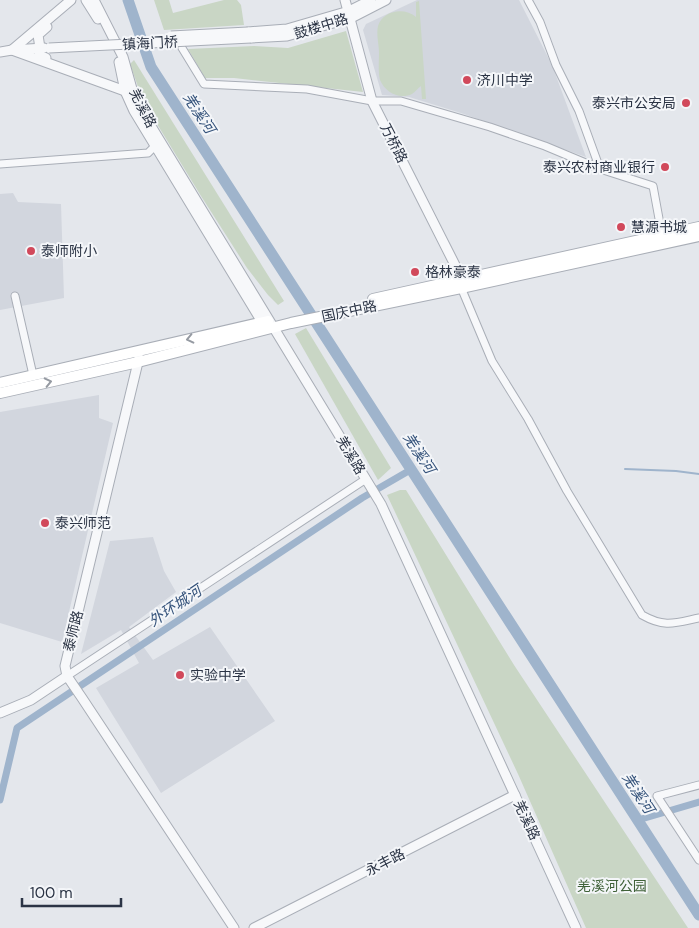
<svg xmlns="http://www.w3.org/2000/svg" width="699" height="928" font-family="'DM Sans','Noto Sans SC',sans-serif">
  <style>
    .built { fill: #d2d6de }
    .green { fill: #c9d6c5 }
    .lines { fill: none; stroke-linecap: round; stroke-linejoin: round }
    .stream { stroke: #9fb4cc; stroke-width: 2 }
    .canal { stroke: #9fb4cc; stroke-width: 7 }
    .river { stroke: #9fb4cc; stroke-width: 11 }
    .minor-casing { stroke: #a9aeb7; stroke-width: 9 }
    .tertiary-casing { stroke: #a9aeb7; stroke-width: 11 }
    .secondary-casing { stroke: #a9aeb7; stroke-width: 12 }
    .minor { stroke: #f7f8fa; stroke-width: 7 }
    .tertiary { stroke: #f7f8fa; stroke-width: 9 }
    .secondary { stroke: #fff; stroke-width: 10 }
    .tertiary-bridge-casing { stroke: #a9aeb7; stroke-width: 11; stroke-linecap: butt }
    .tertiary-bridge { stroke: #f7f8fa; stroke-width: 9 }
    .oneway { stroke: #959aa2 }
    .poi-dot { fill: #d1495b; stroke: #f4f6f9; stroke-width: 2 }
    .labels { text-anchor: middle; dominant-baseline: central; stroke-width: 4; stroke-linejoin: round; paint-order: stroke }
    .street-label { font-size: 14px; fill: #2b3445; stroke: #f4f6f9 }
    .poi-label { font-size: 14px; fill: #2b3445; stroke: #f4f6f9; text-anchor: start }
    .park-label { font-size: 14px; fill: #3f6138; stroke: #f4f6f9 }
    .water-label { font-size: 15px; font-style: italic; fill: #34527a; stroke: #f4f6f9 }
  </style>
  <rect width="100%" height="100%" fill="#e4e7ec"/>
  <g class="built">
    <path d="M417,0H519L552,65L586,157L461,113L409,97L382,95L363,30L366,24Z"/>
    <path d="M13,193L18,202L61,204L64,298L0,310V194Z"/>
    <path d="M99,395V418L113,423L62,642L0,623V412Z"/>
    <path d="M153,537L164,571L176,592L129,627L153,660L210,627L275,721L161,793L96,688L139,663L121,630L81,654L110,541Z"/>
  </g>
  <g class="green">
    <path d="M154,0H169L173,13L224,0H237L241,5L244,25L164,30Z"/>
    <path d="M419,1L426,99H422L421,86C418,88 415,92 412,94C399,100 385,92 380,80C378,72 379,61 379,53C379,45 376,34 378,26C383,10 405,7 416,17V2Z"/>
    <path d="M346,31L363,92L234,78H205L188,49L254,46L288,48Z"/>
    <path d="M134,60L284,301L278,305L268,295L247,268L201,196L143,101L130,64Z"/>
    <path d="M306,328L391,468L378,480L295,334Z"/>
    <path d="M400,490H406L514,665L688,928H586L518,774L387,495Z"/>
  </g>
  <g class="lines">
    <path class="stream" d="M625,469L676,471L699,474"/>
    <g class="canal">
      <path d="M0,800L17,728L362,498L412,469"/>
      <path d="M638,820L699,802"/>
    </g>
    <path class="river" d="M128,0L151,67L699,915"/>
    <g class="minor-casing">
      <g id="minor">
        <path d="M528,0L540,22L556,65L579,111L600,169"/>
        <path d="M182,48L204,84L307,89L372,101H401L490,127L545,146L600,169L653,186L662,235"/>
        <path d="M0,164L148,153L158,143"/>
        <path d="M460,285L492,361L528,419L567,491L642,615C665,628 675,623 699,618"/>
        <path d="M15,296L33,375"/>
        <path d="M67,676L366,479"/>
        <path d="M699,785L657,796L699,860"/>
      </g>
    </g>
    <g class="tertiary-casing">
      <g id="tertiary">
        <path d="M71,0L12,50L125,91L129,90"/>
        <path d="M86,0L98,19"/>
        <path d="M94,0L123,57L132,89L140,108L381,504L576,928"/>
        <path d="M345,0L372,101L456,267L457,280"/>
        <path d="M248,32L287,29L349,11L371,0"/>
        <path d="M251,38L287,36L351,18L386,0"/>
        <path d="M0,52L12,50L44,48"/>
        <path d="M46,58L39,55L40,48L38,35L47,27"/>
        <path d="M119,62L125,91L134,111L265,327"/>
        <path d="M139,358L65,666L67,676L82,698L234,928"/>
        <path d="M0,713L31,700L67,676"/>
        <path d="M254,928L515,795"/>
      </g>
    </g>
    <g class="secondary-casing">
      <g id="secondary">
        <path d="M373,299L699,227"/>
        <path d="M0,383L268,321"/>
        <path d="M0,393L138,362L291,323L461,288L699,236"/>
      </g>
    </g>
    <use href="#minor" class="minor"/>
    <use href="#tertiary" class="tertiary"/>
    <use href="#secondary" class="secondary"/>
    <g class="tertiary-bridge-casing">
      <g id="tertiary-bridge">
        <path d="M171,36L248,32"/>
        <path d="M49,48L251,38"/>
      </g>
    </g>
    <use href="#tertiary-bridge" class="tertiary-bridge"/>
  </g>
  <defs><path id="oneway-chevron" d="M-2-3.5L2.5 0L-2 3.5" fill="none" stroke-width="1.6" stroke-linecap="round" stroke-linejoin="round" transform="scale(1.25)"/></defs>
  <g class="oneway">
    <use href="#oneway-chevron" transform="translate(190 339) rotate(167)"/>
    <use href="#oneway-chevron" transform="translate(48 382) rotate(-13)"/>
  </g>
  <g class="poi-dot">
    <circle cx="467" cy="80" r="5"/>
    <circle cx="686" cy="103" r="5"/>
    <circle cx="665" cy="167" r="5"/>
    <circle cx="621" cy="227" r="5"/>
    <circle cx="31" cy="251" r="5"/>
    <circle cx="415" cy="272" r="5"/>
    <circle cx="45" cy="523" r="5"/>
    <circle cx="180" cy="675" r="5"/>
  </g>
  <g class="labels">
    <g class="street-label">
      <text transform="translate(321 26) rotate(-17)">鼓楼中路</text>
      <text transform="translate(150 43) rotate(-3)">镇海门桥</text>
      <text transform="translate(143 108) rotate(63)">羌溪路</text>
      <text transform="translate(394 143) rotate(63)">万桥路</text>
      <text transform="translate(349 311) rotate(-12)">国庆中路</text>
      <text transform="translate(351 455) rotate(59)">羌溪路</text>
      <text transform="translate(73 631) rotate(-76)">泰师路</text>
      <text transform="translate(527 820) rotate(65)">羌溪路</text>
      <text transform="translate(385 862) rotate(-27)">永丰路</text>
    </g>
    <g class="poi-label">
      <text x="477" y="80">济川中学</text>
      <text x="676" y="103" text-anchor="end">泰兴市公安局</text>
      <text x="655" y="167" text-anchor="end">泰兴农村商业银行</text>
      <text x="631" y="227">慧源书城</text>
      <text x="41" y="251">泰师附小</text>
      <text x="425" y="272">格林豪泰</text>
      <text x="55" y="523">泰兴师范</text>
      <text x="190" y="675">实验中学</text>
    </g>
    <g class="park-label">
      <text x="612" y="886">羌溪河公园</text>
    </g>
    <g class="water-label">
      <text transform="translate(199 113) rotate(57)">羌溪河</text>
      <text transform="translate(419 453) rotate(57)">羌溪河</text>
      <text transform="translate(175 606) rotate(-34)">外环城河</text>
      <text transform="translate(638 793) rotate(57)">羌溪河</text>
    </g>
  </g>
  <path d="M22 898v8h99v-8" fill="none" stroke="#2b3445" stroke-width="2.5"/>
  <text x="30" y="898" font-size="15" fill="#2b3445" stroke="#f4f6f9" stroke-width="4" paint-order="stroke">100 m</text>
</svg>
